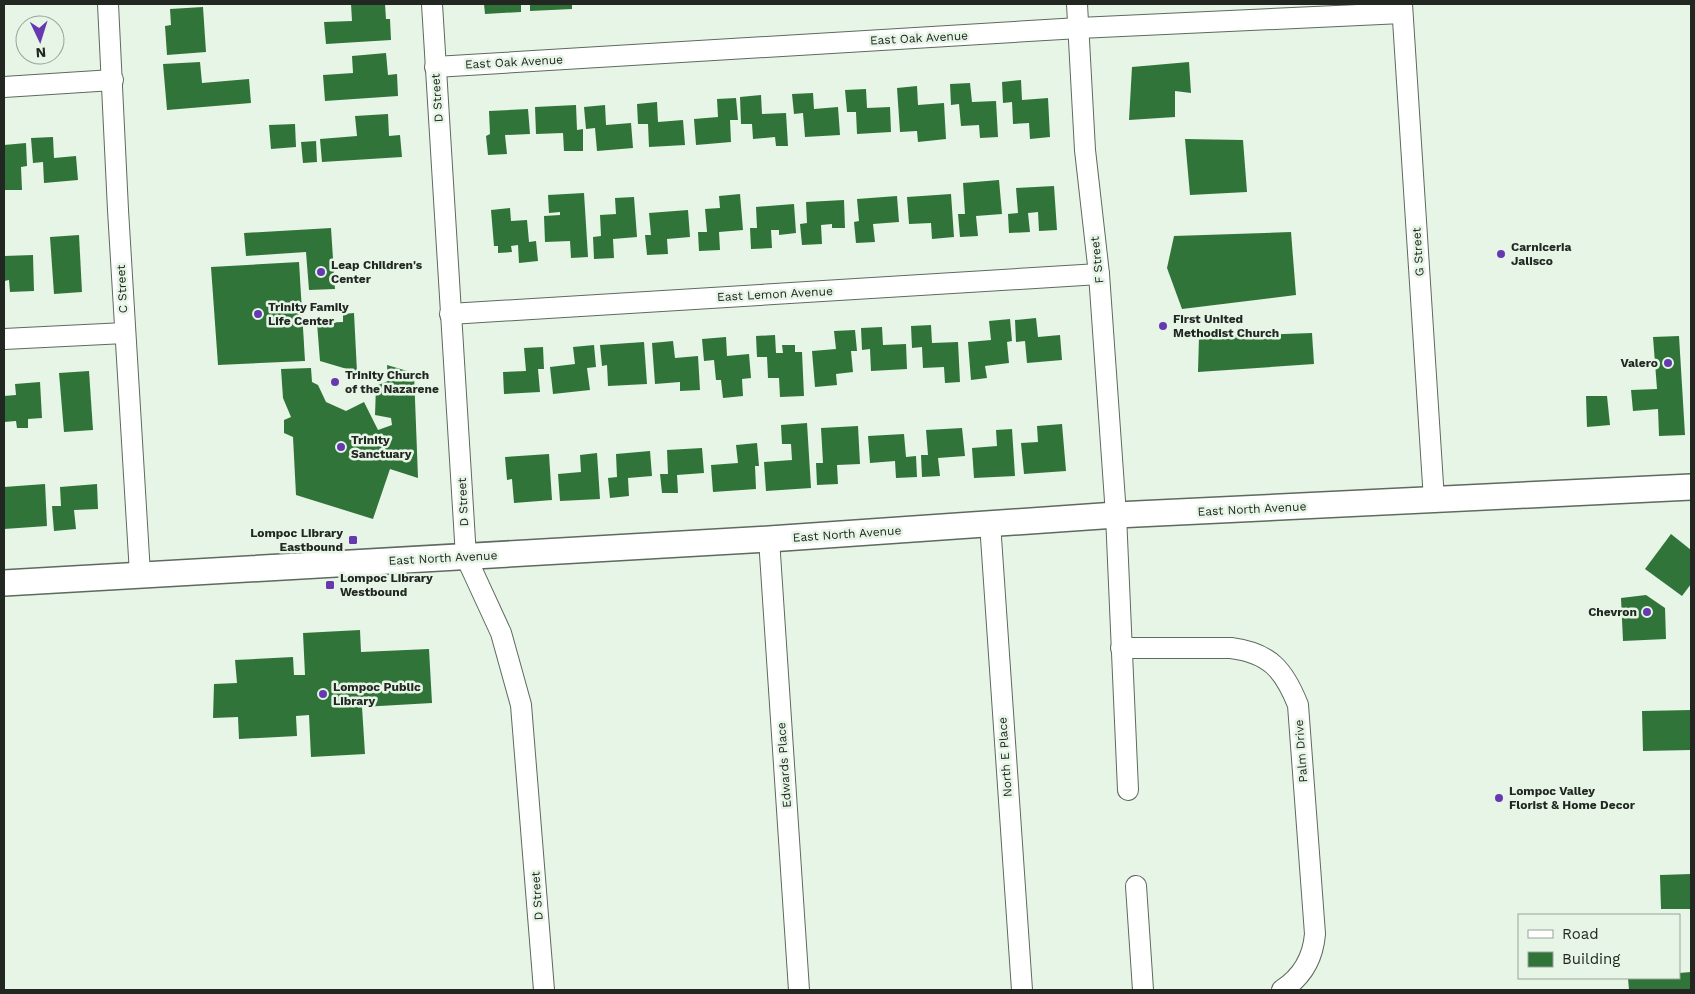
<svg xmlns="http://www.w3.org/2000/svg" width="1695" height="994" font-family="'Work Sans',sans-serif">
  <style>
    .building { fill: #317439 }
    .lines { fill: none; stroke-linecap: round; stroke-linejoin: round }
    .minor-casing { stroke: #5d6a5d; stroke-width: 22 }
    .tertiary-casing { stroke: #5d6a5d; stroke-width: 28 }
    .minor { stroke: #fff; stroke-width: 20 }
    .tertiary { stroke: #fff; stroke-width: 25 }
    .poi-dot { fill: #6639b1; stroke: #e6f5e6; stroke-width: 2 }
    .labels { text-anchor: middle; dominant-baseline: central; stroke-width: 5; stroke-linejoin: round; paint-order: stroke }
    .street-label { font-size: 12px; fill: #222722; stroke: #e6f5e6 }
    .poi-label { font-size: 12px; font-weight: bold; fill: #222722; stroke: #e6f5e6; text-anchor: start }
  </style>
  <rect width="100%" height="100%" fill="#e6f5e6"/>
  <g class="building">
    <path d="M351,4H385L386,19H390L391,40L326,44L324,22L352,21Z"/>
    <path d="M484,4H521V12L485,14Z"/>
    <path d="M530,4H572V9L530,11Z"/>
    <path d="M203,7L206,52L167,55L165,26L171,25L170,9Z"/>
    <path d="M386,53L388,75L397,74L398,96L325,101L323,75L353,73L352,56Z"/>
    <path d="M200,62L202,83L249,79L251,103L167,110L163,64Z"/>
    <path d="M1189,62L1191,93L1175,91V117L1129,120L1132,67Z"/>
    <path d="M1021,80L1022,100L1048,98L1050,137L1030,139L1029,123L1013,124L1012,102L1003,103L1002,82Z"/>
    <path d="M970,83L972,102L996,101L998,137L980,138L979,125L961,126L959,104L951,105L950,84Z"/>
    <path d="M917,86L918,105L944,103L946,139L918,142L917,131L900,132L897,88Z"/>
    <path d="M866,89L867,108L890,107L891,132L857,134L856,112H847L845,90Z"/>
    <path d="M813,93L814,109L838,107L840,135L805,137L803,113L794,114L792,94Z"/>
    <path d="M761,95L762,114L786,113L788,146H776L775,137L753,139L752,124H741L740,97Z"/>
    <path d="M736,98L738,120H730L731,142L696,145L694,119L718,117L717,99Z"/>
    <path d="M657,102L658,122L683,120L685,145L649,147L648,124H638L637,104Z"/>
    <path d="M576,105L577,130L583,129V151H564L563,133L536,134L535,107Z"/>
    <path d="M605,105L606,125L631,123L633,148L597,151L595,128L586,129L584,107Z"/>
    <path d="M528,109L530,134L505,135L507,154L488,155L486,136L490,134L489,111Z"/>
    <path d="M388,114L389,136L400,135L402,157L322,162L320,139L357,136L355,116Z"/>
    <path d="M295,124L296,147L271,149L269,125Z"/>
    <path d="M53,137L54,158L76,156L78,180L44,183L43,162L33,163L31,138Z"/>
    <path d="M1185,139L1243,140L1247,192L1190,195Z"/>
    <path d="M316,141L317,162L303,163L301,142Z"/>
    <path d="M26,143L27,166L21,167L22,190H4V145Z"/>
    <path d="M999,180L1002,214L976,216L978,236L960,237L958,214H965L963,183Z"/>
    <path d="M1054,186L1057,230L1039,231L1038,212L1028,213L1030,232L1009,233L1008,214L1018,213L1016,188Z"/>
    <path d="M584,193L588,257L571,258L570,241L545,242L544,216L560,215V212L549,213L548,195Z"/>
    <path d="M740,194L743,230L719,232L720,250L699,251L698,232H707L705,209L720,208L719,196Z"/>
    <path d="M951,194L954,237L932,239L931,223L909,224L907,197Z"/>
    <path d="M897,196L899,222L873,224L875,242L856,243L854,222L859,221L857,199Z"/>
    <path d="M634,197L637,237L613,239L614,258L594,259L593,237L601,236L600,215L616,214L615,198Z"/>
    <path d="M844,200L845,228H832V224L821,225L822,244L802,245L800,224L807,223L806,202Z"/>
    <path d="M794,204L796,233L779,235V230H771L772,248L751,249L750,228H757L756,207Z"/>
    <path d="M510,208L511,221L527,220L529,242L536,241L538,261L519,263L518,245L511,246L512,252L498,253V246H494L491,210Z"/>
    <path d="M688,210L690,237L667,239L668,254L647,255L645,235H651L649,213Z"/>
    <path d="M331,228L335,289L309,290L306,252L246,256L244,233Z"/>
    <path d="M1291,232L1296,295L1182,309L1167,268L1174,236Z"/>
    <path d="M79,235L82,292L54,294L50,237Z"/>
    <path d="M33,255L34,291L10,292L9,280L4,281V256Z"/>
    <path d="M299,262L305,361L218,365L211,267Z"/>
    <path d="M354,313L357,372L320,361L317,323L343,322V314Z"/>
    <path d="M1036,318L1038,337L1060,335L1062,360L1027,363L1025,341L1016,342L1015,320Z"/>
    <path d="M1010,319L1012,341L1007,342L1009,363L985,366L987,378L971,380L968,342L991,340L989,321Z"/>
    <path d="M931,325L932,343L958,342L960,382L945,383L944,367L923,368L922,347L912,348L911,326Z"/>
    <path d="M882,327L883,345L906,344L907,369L871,371L870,349L862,350L861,328Z"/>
    <path d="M855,330L857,351H851L853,372L836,374L837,385L815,387L812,351L836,349L834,331Z"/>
    <path d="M1312,333L1314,364L1198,372L1199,337Z"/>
    <path d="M775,335L776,353H783L782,345H795V352H802L804,396L780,397L779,378H768L767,357H757L756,336Z"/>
    <path d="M1679,336L1685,435L1659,436L1658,409L1633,411L1631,390L1657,389L1653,337Z"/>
    <path d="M726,337L727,356L749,354L751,378L742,379L743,396L723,398L721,380H716L714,360L704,361L702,339Z"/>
    <path d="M673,341L675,358L698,356L700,390L680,391V382L655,384L652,343Z"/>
    <path d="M644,342L647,384L608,386L607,365L602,366L600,345Z"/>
    <path d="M594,345L596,367L587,368L590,390L553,394L550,367L575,364L573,347Z"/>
    <path d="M543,347L544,369H538L540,392L504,394L503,372L526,371L524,348Z"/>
    <path d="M387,365L414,373L418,478L390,469L373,519L296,495L293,437L284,433V420L291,417L283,398L281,369L311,368L312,382L318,385L326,402L346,411L364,402L378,430L392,425L391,418L375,415L376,386L388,381Z"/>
    <path d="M89,371L93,430L64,432L59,373Z"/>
    <path d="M40,382L42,418L28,419V428H17L16,421L4,422V396L16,395L15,384Z"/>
    <path d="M1586,396H1607L1610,425L1587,427Z"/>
    <path d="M807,423L811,488L766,491L764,462L792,460L791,444H782L781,425Z"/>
    <path d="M1062,424L1066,471L1024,474L1021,443L1038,442L1037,426Z"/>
    <path d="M858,426L860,464L837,465L838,484L817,485L816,463H823L821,428Z"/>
    <path d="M962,428L965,456L938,458L940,476L922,477L921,455H928L926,430Z"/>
    <path d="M1012,429L1015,476L974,478L972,448L997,446L996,430Z"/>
    <path d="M904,434L906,457L916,456L917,477L896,478L895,461L870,463L868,436Z"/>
    <path d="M757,443L759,466H755L756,489L713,492L711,465L738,463L736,445Z"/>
    <path d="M702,448L704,473L677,475L678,493H662L660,474H668L667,450Z"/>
    <path d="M650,451L652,476L628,478L629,496L610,498L608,478L617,477L616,454Z"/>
    <path d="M597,453L600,499L560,501L558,474L581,472L580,455Z"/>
    <path d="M549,454L552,500L514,503L512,479L507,480L505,457Z"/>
    <path d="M45,484L47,526L4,529V487Z"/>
    <path d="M97,484L98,509L74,510L76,529L54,531L52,506H61L60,487Z"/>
    <path d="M1671,534L1691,550V584L1682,596L1645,569Z"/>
    <path d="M1646,595L1665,608L1666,639L1623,641L1621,598Z"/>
    <path d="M360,630L361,652L429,649L432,703L362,707L365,754L311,757L309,715L296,716L297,736L239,739L238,717L213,718L214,684L237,683L235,660L293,657L294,675H305L303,633Z"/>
    <path d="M1691,710V750L1643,751L1642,711Z"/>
    <path d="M1691,874V909H1661L1660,875Z"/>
    <path d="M1691,972V990H1629L1628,978H1679V973Z"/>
  </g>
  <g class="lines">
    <g class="minor-casing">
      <g id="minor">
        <path d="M108,4L118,210L140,574"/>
        <path d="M432,4L466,557L501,633L521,705L544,990"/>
        <path d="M1077,4L1085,150L1099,274L1116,515L1128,790"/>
        <path d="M1402,4L1434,500"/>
        <path d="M435,67L1079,28L1402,13"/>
        <path d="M4,87L113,80"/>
        <path d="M450,314L1099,274"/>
        <path d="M4,339L125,333"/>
        <path d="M990,523L1022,990"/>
        <path d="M769,539L799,990"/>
        <path d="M1121,648H1231C1270,653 1284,670 1298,705L1315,934C1313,958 1302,977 1282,990"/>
        <path d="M1136,886L1143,990"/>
      </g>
    </g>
    <g class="tertiary-casing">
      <path id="tertiary" d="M4,583L769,539L1116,515L1691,487"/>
    </g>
    <use href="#minor" class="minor"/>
    <use href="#tertiary" class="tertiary"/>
  </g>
  <g class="poi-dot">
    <circle cx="1501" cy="254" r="5"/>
    <circle cx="321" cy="272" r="5"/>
    <circle cx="258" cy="314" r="5"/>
    <circle cx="1163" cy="326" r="5"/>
    <circle cx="1668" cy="363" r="5"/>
    <circle cx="335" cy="382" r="5"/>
    <circle cx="341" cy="447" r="5"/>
    <rect x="348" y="535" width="10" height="10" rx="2.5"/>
    <rect x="325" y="580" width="10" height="10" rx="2.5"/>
    <circle cx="1647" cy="612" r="5"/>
    <circle cx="323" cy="694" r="5"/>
    <circle cx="1499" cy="798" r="5"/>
  </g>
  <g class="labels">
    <g class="street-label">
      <text transform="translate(919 38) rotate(-3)">East Oak Avenue</text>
      <text transform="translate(514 62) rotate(-3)">East Oak Avenue</text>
      <text transform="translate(437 98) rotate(-94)">D Street</text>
      <text transform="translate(1418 252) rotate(-94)">G Street</text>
      <text transform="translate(1097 260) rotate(-96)">F Street</text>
      <text transform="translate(122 289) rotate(-93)">C Street</text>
      <text transform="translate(775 294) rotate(-3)">East Lemon Avenue</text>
      <text transform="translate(463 502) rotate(-93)">D Street</text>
      <text transform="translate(1252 509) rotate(-3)">East North Avenue</text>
      <text transform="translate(847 534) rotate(-4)">East North Avenue</text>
      <text transform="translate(443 558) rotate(-3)">East North Avenue</text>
      <text transform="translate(1301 751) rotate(-94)">Palm Drive</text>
      <text transform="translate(1005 757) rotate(-94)">North E Place</text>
      <text transform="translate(784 765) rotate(-94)">Edwards Place</text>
      <text transform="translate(537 896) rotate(-94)">D Street</text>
    </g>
    <g class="poi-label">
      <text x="1511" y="247">Carniceria<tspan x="1511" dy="14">Jalisco</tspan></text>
      <text x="331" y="265">Leap Children's<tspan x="331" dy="14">Center</tspan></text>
      <text x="268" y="307">Trinity Family<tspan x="268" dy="14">Life Center</tspan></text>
      <text x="1173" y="319">First United<tspan x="1173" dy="14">Methodist Church</tspan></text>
      <text x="1658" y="363" text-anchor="end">Valero</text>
      <text x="345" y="375">Trinity Church<tspan x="345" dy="14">of the Nazarene</tspan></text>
      <text x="351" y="440">Trinity<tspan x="351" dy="14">Sanctuary</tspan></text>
      <text x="343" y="533" text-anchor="end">Lompoc Library<tspan x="343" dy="14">Eastbound</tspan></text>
      <text x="340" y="578">Lompoc Library<tspan x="340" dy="14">Westbound</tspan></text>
      <text x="1637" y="612" text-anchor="end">Chevron</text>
      <text x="333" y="687">Lompoc Public<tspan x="333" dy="14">Library</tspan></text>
      <text x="1509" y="791">Lompoc Valley<tspan x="1509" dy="14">Florist &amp; Home Decor</tspan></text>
    </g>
  </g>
  <rect width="1695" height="994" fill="none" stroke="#222722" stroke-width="10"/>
  <rect x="1518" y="914" width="162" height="65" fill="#e6f5e6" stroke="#98a398"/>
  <rect x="1528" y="930" width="25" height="8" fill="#ffffff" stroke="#98a398"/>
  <text x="1562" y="939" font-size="15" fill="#222722">Road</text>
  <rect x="1528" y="952" width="25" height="15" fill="#317439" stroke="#98a398"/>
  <text x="1562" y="964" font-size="15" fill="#222722">Building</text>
  <g transform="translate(40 40) rotate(176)"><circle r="24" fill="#e6f5e6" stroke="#98a398"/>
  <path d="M0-4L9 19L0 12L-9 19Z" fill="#6639b1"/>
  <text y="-8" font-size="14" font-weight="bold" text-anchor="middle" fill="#222722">N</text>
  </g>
</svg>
